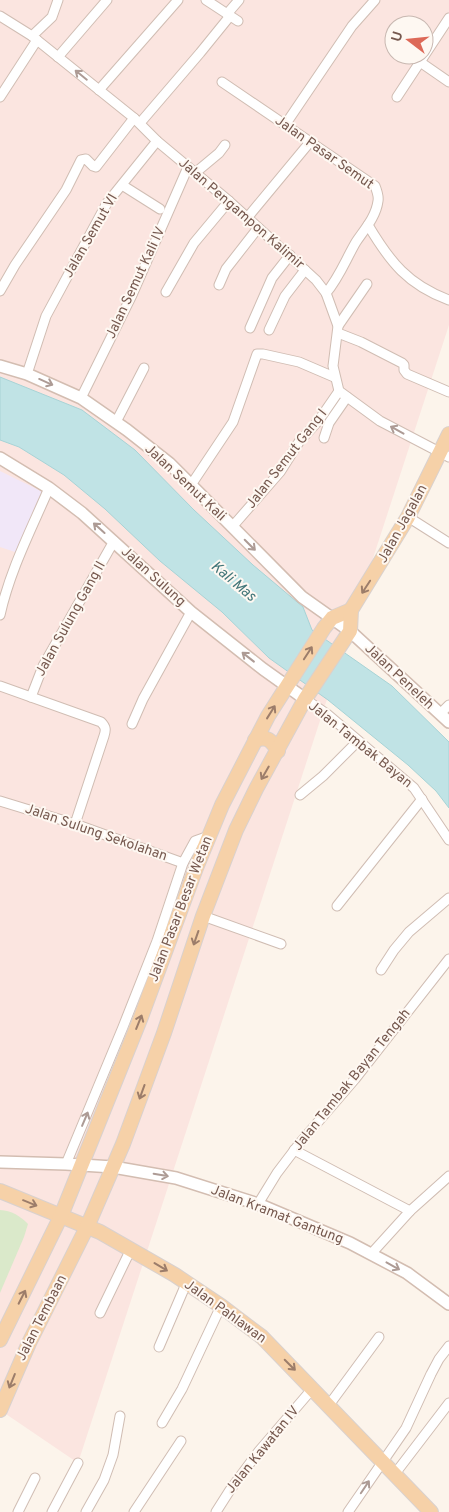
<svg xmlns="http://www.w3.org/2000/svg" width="449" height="1512" font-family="Overpass,sans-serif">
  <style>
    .commercial { fill: #fbe5e0; fill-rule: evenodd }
    .education { fill: #f1e7f8 }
    .green { fill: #dae9ca }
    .water { fill: #c0e3e5; stroke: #a7d3d6 }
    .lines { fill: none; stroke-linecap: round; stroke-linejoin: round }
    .street-casing { stroke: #d0bdb3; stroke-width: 11 }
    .secondary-casing { stroke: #d3bdb1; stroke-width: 14 }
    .primary-casing { stroke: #d9d1ce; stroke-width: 16 }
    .street { stroke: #fff; stroke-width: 9 }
    .secondary { stroke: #fff; stroke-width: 11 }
    .primary { stroke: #f6d1a8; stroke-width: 14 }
    .oneway { stroke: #ad9b95 }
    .oneway2 { stroke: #9c7d6a }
    .labels { text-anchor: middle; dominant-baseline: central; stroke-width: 4; stroke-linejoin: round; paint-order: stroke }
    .street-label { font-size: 14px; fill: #76594f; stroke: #fef8f2 }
    .water-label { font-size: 15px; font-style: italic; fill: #427679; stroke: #fef8f2 }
  </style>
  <rect width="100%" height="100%" fill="#fcf4eb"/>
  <path class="commercial" d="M0,0H449V325L78,1463L0,1410ZM394,25H424V55H394Z"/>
  <path class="education" d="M0,471L45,493L18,553L0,547Z"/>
  <path class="green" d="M0,1210C12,1211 19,1215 28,1224L24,1237L0,1293Z"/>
  <path class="water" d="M0,377L82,410L135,450L194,510L253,565L303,607L312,630L392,686L449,742V808L436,791L408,765L328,700L269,658L222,612L160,561L105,509L64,475L19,447L0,440Z"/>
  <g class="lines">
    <g class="street-casing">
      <g id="street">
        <path d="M206,0L238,21"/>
        <path d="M227,14L239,0"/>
        <path d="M0,16L32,36L134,118L157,141L229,201L316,280L326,293L338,326L333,366L339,391L380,421L449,457"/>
        <path d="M32,36L52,17L58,0"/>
        <path d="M410,55L449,82"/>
        <path d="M58,57L107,0"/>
        <path d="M222,82L375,186C377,191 379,196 378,201C376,217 364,230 356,242C346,259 339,278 326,293"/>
        <path d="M99,90L178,0"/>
        <path d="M0,97L37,40"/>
        <path d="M397,97L449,18"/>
        <path d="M140,123L200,53L230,16"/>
        <path d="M285,125L352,26L375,0"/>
        <path d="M195,173L219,153L225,145"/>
        <path d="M122,185L160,209"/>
        <path d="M247,218L310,142"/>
        <path d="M368,225C390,262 408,285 449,300"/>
        <path d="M219,285L226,269L258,228"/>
        <path d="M0,291L15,265L66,190L81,160L86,159L93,166L96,167L134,118"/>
        <path d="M166,292L194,243L229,201"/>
        <path d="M338,326L367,284"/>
        <path d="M250,328L272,278L290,255"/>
        <path d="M269,330L285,296L305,270"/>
        <path d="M338,333L361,342L402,363L404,365V370L407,374L449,392"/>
        <path d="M27,374L46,316L107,203L157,141"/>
        <path d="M81,398L132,295L188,167"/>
        <path d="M116,422L144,368"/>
        <path d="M324,438L329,423L347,397"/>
        <path d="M191,485L233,422L257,354H263L299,362L334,377"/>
        <path d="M408,517L449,543"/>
        <path d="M232,527L280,472L299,442L319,420L339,391"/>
        <path d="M0,615C10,570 31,530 49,488"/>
        <path d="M0,686L101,722C106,727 106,730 104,736L75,824"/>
        <path d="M31,697L43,666L114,541"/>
        <path d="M305,699L327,714L414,788L449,840"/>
        <path d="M440,714L449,705"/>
        <path d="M132,724L143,699L191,612"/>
        <path d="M300,795L323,776L358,741"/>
        <path d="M0,801L75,824L183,863"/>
        <path d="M337,906L422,799"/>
        <path d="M203,916L281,944"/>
        <path d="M381,970L394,950L409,932L449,898"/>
        <path d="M294,1150L410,1211"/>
        <path d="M66,1164L123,1027L157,941L183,863L195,841L209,836"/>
        <path d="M258,1204L277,1173L299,1144L355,1079L449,959"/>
        <path d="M371,1254L410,1211L449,1176"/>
        <path d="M100,1313L131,1249"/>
        <path d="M159,1347L186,1284"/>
        <path d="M329,1405L379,1337"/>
        <path d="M162,1423L182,1389L221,1306"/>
        <path d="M394,1475L449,1403"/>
        <path d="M18,1512L35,1478"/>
        <path d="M52,1512L78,1463"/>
        <path d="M86,1512L104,1480L113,1455L120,1416"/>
        <path d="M134,1512L181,1441"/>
        <path d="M216,1512L230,1490L259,1451L313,1388"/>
        <path d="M348,1512L406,1428L431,1374L439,1359L449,1346"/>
      </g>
    </g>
    <g class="secondary-casing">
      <g id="secondary">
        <path d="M0,366L27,374L81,398L127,430L169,463L191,485L302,597L350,631L449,722"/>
        <path d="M0,458L49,488L82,513L191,612L263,669L305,699"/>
        <path d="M0,1162L66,1164L113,1167L176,1178L258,1204L350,1243L407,1273L449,1304"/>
      </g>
    </g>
    <g class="primary-casing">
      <g id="primary">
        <path d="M255,740C268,736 271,740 278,751"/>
        <path d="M0,1191L100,1232L175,1275L221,1306L262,1337L431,1512"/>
        <path d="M0,1340L61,1216L141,1017L196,868L222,805L268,716L324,628L332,618L351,610"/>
        <path d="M0,1410L29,1343L87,1227L123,1144L164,1033L203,916L236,830L256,789L305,699L350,631L351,610L408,517L449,434"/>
      </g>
    </g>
    <use href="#street" class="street"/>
    <use href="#secondary" class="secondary"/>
    <use href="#primary" class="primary"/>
  </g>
  <defs><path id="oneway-shaft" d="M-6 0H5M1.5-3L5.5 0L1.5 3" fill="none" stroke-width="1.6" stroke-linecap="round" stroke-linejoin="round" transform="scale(1.25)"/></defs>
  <g class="oneway">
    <use href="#oneway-shaft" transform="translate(81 75) rotate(-141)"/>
    <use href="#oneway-shaft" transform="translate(46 382) rotate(24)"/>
    <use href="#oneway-shaft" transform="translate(397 430) rotate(-151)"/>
    <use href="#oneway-shaft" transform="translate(99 528) rotate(-138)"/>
    <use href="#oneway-shaft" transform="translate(250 545) rotate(45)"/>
    <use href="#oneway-shaft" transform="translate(248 657) rotate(-142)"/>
    <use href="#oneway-shaft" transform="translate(85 1119) rotate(-67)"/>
    <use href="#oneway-shaft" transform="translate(161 1175) rotate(10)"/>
    <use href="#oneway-shaft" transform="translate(393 1266) rotate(29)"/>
    <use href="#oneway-shaft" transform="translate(365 1487) rotate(-56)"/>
  </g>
  <g class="oneway2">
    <use href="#oneway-shaft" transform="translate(366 587) rotate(123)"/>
    <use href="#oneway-shaft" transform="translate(308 653) rotate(-57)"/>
    <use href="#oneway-shaft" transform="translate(271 712) rotate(-58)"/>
    <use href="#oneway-shaft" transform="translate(265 773) rotate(120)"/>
    <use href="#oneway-shaft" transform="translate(196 938) rotate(109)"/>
    <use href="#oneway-shaft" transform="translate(139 1022) rotate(-68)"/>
    <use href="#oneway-shaft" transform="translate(142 1092) rotate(110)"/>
    <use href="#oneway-shaft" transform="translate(30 1203) rotate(22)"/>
    <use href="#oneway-shaft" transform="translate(161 1267) rotate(31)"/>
    <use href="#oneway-shaft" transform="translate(22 1297) rotate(-63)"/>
    <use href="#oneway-shaft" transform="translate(290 1365) rotate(45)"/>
    <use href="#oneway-shaft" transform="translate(12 1381) rotate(112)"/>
  </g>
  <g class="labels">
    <g class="street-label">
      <text transform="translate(324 153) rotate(35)">Jalan Pasar Semut</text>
      <text transform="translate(241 214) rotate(41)">Jalan Pengampon Kalimir</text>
      <text transform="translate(91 236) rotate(-60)">Jalan Semut VI</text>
      <text transform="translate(136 283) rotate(-65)">Jalan Semut Kali IV</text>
      <text transform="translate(287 459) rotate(-52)">Jalan Semut Gang I</text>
      <text transform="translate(185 483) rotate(43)">Jalan Semut Kali</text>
      <text transform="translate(403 524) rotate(-61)">Jalan Jagalan</text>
      <text transform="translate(153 577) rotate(42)">Jalan Sulung</text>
      <text transform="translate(71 619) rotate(-61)">Jalan Sulung Gang II</text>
      <text transform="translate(399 677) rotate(43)">Jalan Peneleh</text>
      <text transform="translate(360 745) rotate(39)">Jalan Tambak Bayan</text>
      <text transform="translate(96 833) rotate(19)">Jalan Sulung Sekolahan</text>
      <text transform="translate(181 909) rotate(-69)">Jalan Pasar Besar Wetan</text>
      <text transform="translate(352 1080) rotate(-51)">Jalan Tambak Bayan Tengah</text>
      <text transform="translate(277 1215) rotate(21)">Jalan Kramat Gantung</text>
      <text transform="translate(225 1312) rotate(36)">Jalan Pahlawan</text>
      <text transform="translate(42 1318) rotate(-63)">Jalan Tembaan</text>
      <text transform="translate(263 1450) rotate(-51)">Jalan Kawatan IV</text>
    </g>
    <g class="water-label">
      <text transform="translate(233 582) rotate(40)">Kali Mas</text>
    </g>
  </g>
  <g transform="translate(409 40) rotate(286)"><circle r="24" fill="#fef8f2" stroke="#c8b8b1"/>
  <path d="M0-4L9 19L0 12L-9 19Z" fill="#dd6958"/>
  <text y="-8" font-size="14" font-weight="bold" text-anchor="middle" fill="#76594f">U</text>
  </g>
</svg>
